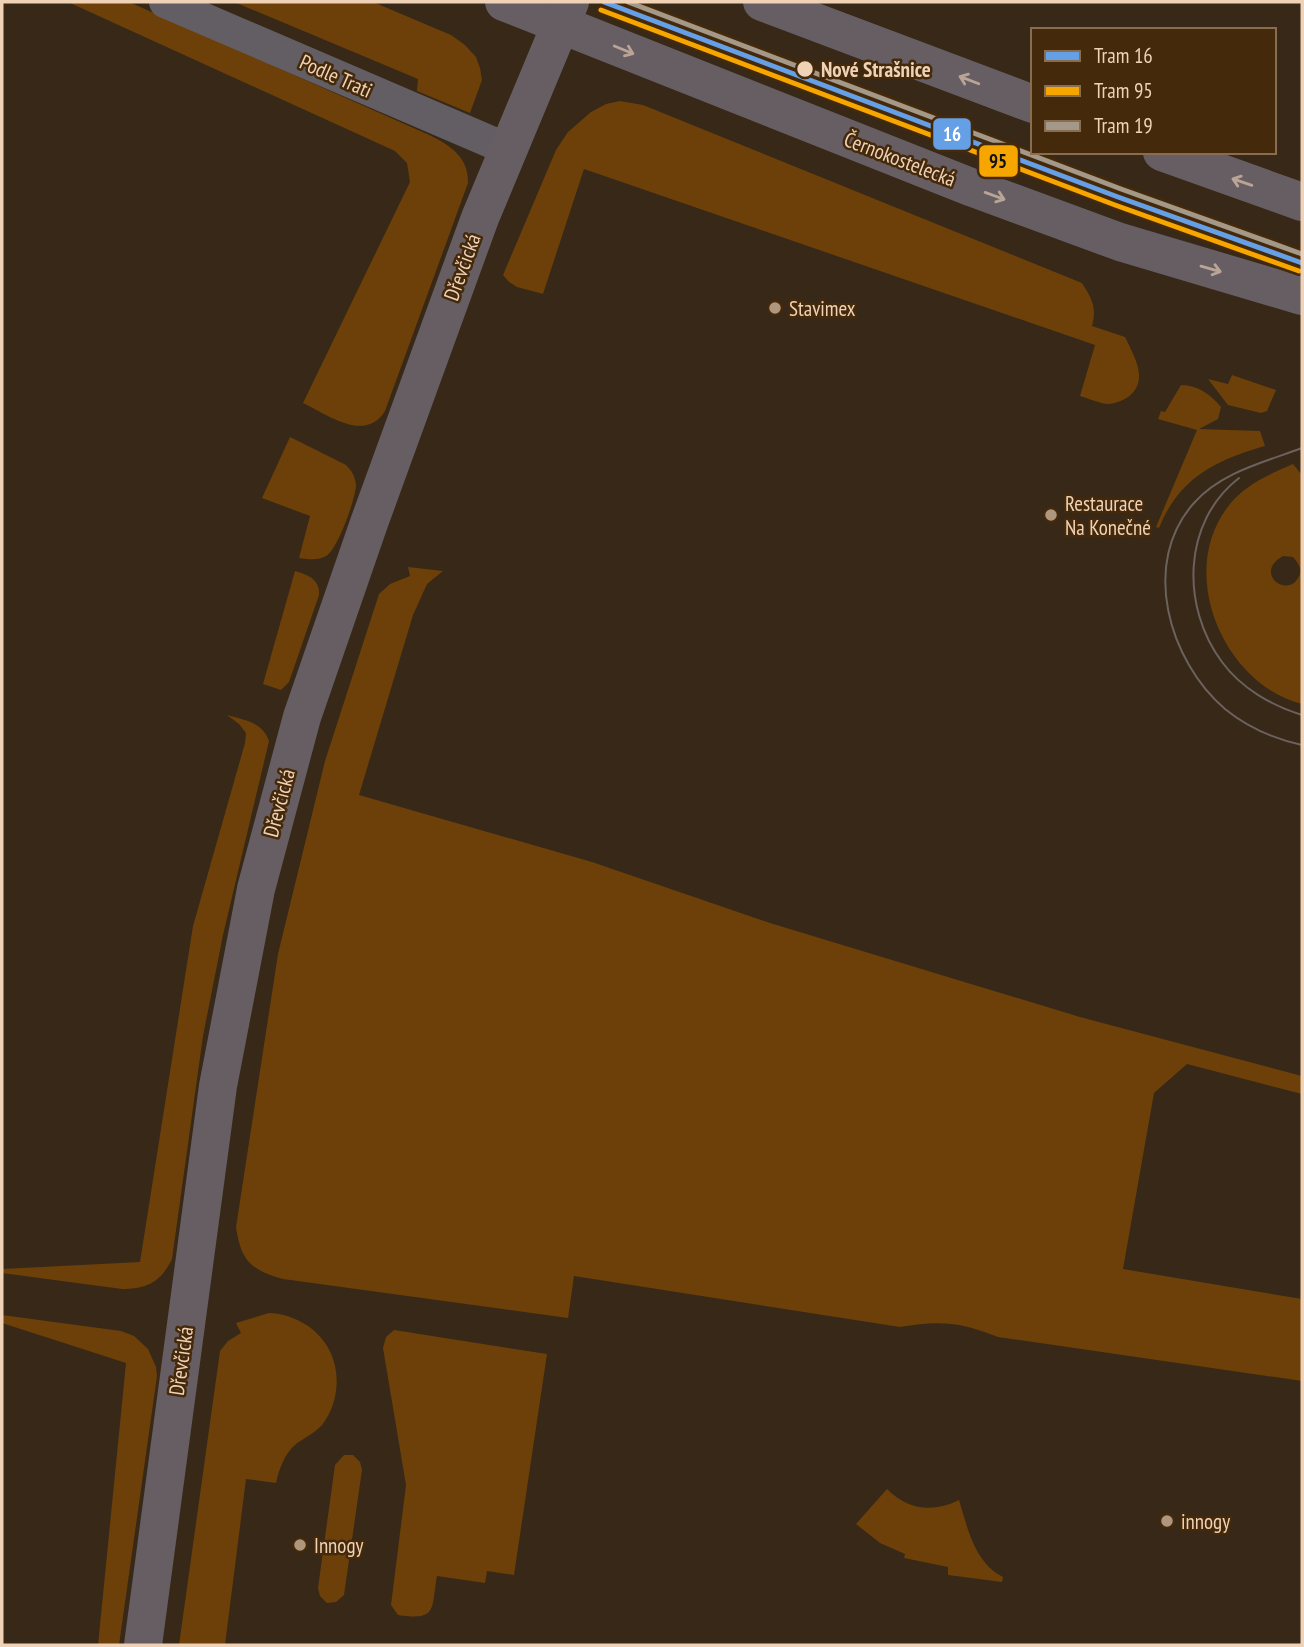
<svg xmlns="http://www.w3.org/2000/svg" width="1304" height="1647" font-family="'PT Sans Narrow',sans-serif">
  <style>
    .green { fill: #6c4008; fill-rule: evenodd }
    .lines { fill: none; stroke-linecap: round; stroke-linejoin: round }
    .minor { stroke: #635e63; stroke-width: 32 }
    .secondary { stroke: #665e62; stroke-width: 38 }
    .tram { stroke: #6b625d; stroke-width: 2 }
    .tram-1-casing { stroke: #44290b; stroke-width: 10 }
    .tram-2-casing { stroke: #44290b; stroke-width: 10 }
    .tram-3-casing { stroke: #44290b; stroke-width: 10 }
    .tram-1 { stroke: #659fe6; stroke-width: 5 }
    .tram-2 { stroke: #f7a600; stroke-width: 5 }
    .tram-3 { stroke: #a49988; stroke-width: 5 }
    .oneway { stroke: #b9a495 }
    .stop-dot { fill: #f0d2b7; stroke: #44290b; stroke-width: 2.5 }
    .poi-dot { fill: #af967f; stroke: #44290b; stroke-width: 2.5 }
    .labels { text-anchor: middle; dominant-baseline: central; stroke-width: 5; stroke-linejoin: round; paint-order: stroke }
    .stop-label { font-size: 21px; font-weight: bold; fill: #f0d2b7; stroke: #44290b; text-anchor: start }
    .street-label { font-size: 21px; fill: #f0d2b7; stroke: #44290b }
    .poi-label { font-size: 21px; fill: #f0d2b7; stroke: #44290b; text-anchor: start }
    .line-badge { stroke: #44290b; stroke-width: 2.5 }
    .badge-label { font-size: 19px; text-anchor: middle; font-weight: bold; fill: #fff }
    .pale-badge-label { font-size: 19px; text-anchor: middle; font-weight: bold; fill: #111 }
  </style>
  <rect width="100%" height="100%" fill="#372818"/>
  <g class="green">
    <path d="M68,2H129L427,134C448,144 469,156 468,183L385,411C365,443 328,415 303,403L410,182L407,163L395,151Z"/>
    <path d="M234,2H373L451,35L465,45L476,57L480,68L482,80L470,113L417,91L418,79Z"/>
    <path d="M620,101L643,105L1082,283C1092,299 1097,307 1092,326L1125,337C1134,356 1150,381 1128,397C1122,401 1114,404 1107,404C1098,403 1088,398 1080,396L1095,345L584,169L543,294L517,287L509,282L503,275L556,150L568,132L591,112L606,104Z"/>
    <path d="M1232,375L1276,390L1267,411L1261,413L1228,405L1208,379L1228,384Z"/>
    <path d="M1181,385C1198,385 1211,395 1221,407L1218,419L1199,429L1260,431L1265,446C1216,460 1179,478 1159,528L1156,527L1197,430L1158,419L1161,411L1165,412Z"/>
    <path d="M290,437L346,465C352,471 355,476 356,485C356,498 337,551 326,556C318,561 307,559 299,558L310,516L262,498Z"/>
    <path d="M1293,464L1302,475V704C1223,684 1175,571 1230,504C1246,484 1270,474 1293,464ZM1283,556L1293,557C1299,564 1303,570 1298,578C1287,598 1253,573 1283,556Z"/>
    <path d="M408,567L443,571L427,584L413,615L359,795L592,862L770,923L1080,1017L1302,1076V1094L1187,1064L1154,1093L1123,1269L1302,1299V1381L998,1337C961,1322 939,1320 900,1327L574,1276L568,1318L283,1279C250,1270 241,1260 236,1227L278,954L325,761L379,594L390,584L410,576Z"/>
    <path d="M295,571C308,575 320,579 319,595L289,682L281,690L263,684Z"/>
    <path d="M227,715C244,720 263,722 269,741L223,935L203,1036L172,1259C161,1282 147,1289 122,1289L2,1273V1269L140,1262L193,926L245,743L246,733L239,724Z"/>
    <path d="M269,1313C291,1314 313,1325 325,1343C342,1367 340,1402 322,1425C315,1433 304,1438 296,1444C285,1453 279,1469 276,1483L246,1479L225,1645H179L220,1351L228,1341L241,1333L236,1323Z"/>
    <path d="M2,1315L121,1331L134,1336L148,1349L156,1367L157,1376L119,1645H98L126,1363L2,1323Z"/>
    <path d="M394,1330L547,1354L514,1575L487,1571L485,1583L437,1576C431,1609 438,1621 398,1615L391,1605L406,1485L383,1348L386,1337Z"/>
    <path d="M344,1455H353L360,1462L362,1470L344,1595L336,1602L327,1603L320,1596L318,1588L335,1465Z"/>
    <path d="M887,1489C908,1510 933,1513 959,1500C968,1529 974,1562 1003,1577L1002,1582L948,1575V1567L904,1558L905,1554L880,1543L856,1524Z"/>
  </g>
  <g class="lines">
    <path class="minor" d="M165,2L507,149"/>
    <g class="secondary">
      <path d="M504,2L973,188L1120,242L1302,296"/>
      <path d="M762,2L1033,104"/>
      <path d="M1162,152L1302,202"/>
      <path d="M143,1645L218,1086L256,889L302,717L369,523L480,218L570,2"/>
    </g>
    <g class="tram">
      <path d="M1302,448C1265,462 1221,472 1194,503C1140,563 1169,661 1225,709C1247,727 1275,739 1302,745"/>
      <path d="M1239,478C1182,522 1181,607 1222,662C1241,688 1272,706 1302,715"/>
    </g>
    <g class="tram-1-casing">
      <path id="tram-1" d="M604,2L1118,197L1302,263"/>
    </g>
    <g class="tram-2-casing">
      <path id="tram-2" d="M601,10L1115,205L1299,271"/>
    </g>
    <g class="tram-3-casing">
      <path id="tram-3" d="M628,2L1121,189L1302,254"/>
    </g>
    <use href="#tram-1" class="tram-1"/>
    <use href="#tram-2" class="tram-2"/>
    <use href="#tram-3" class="tram-3"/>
  </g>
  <defs><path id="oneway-shaft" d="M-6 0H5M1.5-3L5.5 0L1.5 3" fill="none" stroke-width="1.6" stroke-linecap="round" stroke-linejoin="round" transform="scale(1.75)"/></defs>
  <g class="oneway">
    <use href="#oneway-shaft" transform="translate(624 50) rotate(22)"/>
    <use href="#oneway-shaft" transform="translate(969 80) rotate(-159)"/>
    <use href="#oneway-shaft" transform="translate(1242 182) rotate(-161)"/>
    <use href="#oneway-shaft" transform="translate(995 196) rotate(20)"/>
    <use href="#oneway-shaft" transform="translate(1211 269) rotate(16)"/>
  </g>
  <circle class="stop-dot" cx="805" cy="69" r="9"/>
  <g class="poi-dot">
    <circle cx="775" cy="308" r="7"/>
    <circle cx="1051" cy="515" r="7"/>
    <circle cx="1167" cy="1521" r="7"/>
    <circle cx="300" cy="1545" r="7"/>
  </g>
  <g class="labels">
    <g class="stop-label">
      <text x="821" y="69">Nové Strašnice</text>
    </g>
    <g class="street-label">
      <text transform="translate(336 76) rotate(24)">Podle Trati</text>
      <text transform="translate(900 159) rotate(21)">Černokostelecká</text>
      <text transform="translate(462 267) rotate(-70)">Dřevčická</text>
      <text transform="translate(279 803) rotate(-75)">Dřevčická</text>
      <text transform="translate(181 1361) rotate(-82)">Dřevčická</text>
    </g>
    <g class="poi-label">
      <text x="789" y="308">Stavimex</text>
      <text x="1065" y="503">Restaurace<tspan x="1065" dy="24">Na Konečné</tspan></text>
      <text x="1181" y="1521">innogy</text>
      <text x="314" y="1545">Innogy</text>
    </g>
  </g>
  <g class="line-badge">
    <rect x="932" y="117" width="40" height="34" rx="7" fill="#659fe6"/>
    <rect x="978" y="144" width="41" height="34" rx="7" fill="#f7a600"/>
  </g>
  <g class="badge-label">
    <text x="952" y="141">16</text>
  </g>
  <g class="pale-badge-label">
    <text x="998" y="168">95</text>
  </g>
  <rect width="1304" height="1647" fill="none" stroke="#f0d2b7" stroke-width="7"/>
  <rect x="1031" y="28" width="245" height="126" fill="#44290b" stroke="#896d50" stroke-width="2"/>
  <rect x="1045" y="51" width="35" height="10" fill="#659fe6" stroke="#896d50" stroke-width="2"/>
  <text x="1094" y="63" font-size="21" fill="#f0d2b7">Tram 16</text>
  <rect x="1045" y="86" width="35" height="10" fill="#f7a600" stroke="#896d50" stroke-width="2"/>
  <text x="1094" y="98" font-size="21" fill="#f0d2b7">Tram 95</text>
  <rect x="1045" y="121" width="35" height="10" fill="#a49988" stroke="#896d50" stroke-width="2"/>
  <text x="1094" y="133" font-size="21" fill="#f0d2b7">Tram 19</text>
</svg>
